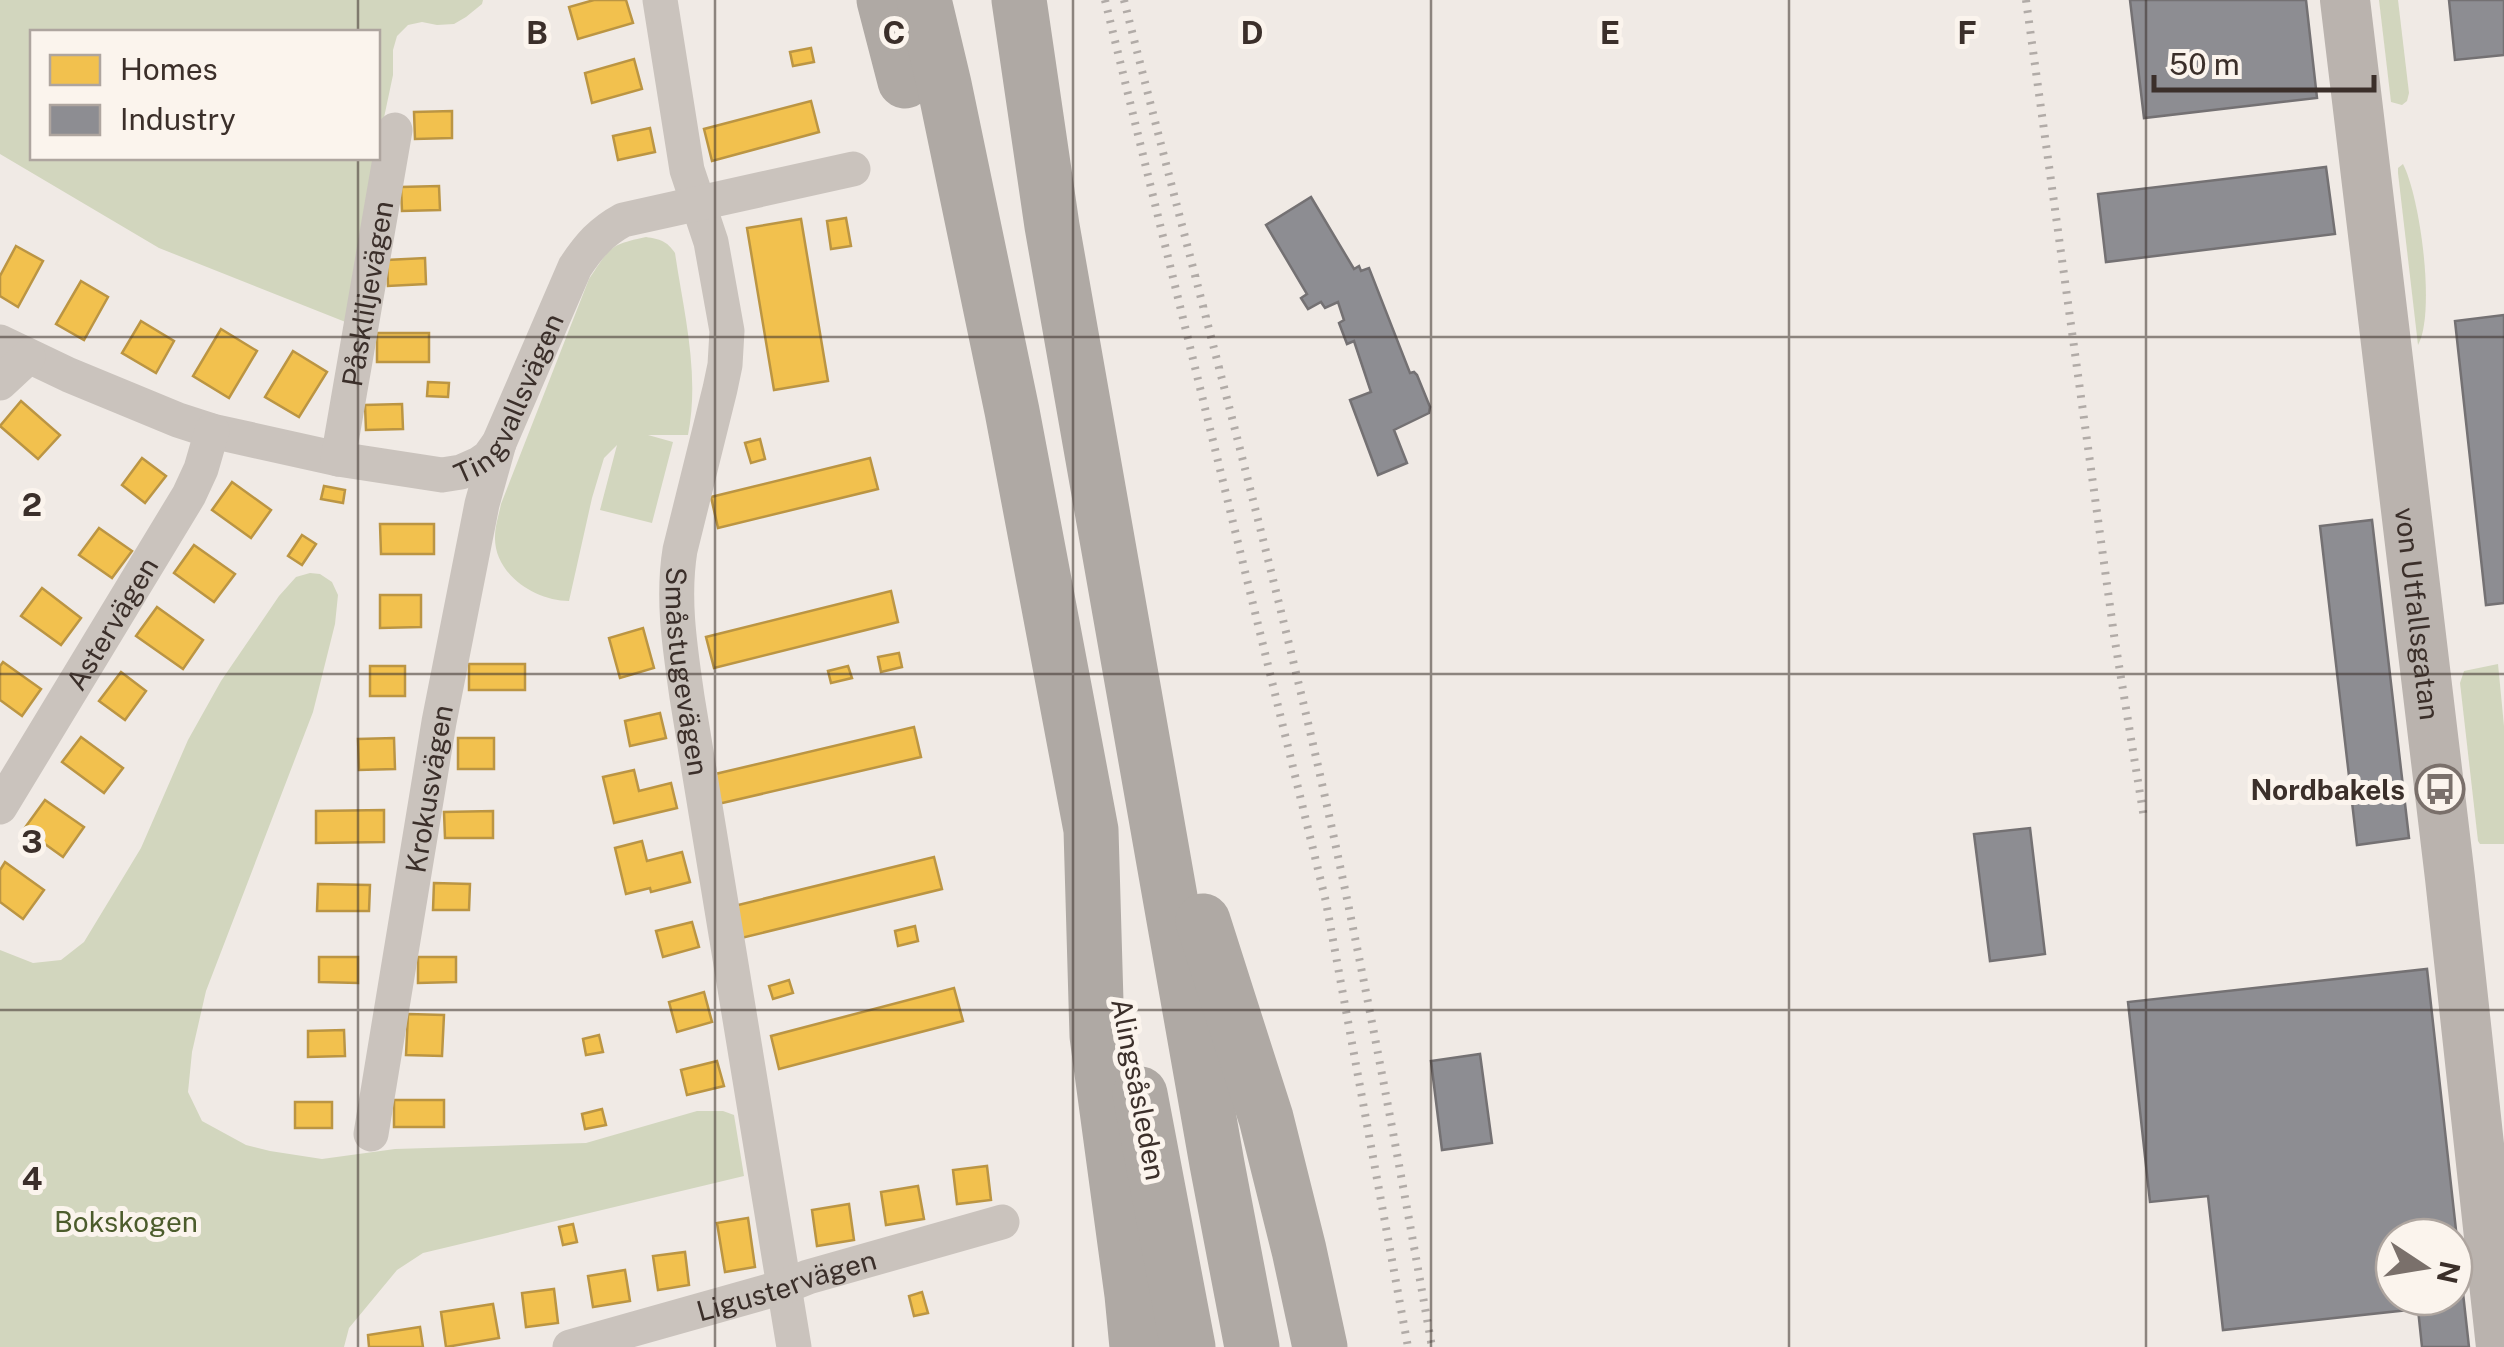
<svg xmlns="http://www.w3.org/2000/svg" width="2504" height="1347" font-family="'Public Sans',sans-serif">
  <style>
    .green { fill: #d2d6be }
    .homes { fill: #f2c14e; stroke: #bb9543; stroke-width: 2.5 }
    .industry { fill: #8d8d92; stroke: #747173; stroke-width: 2.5; fill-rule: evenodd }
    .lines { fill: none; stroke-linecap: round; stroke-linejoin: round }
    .street { stroke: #cac3bd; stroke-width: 35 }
    .secondary { stroke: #bab3ae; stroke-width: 50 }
    .highway { stroke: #afa9a4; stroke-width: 55 }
    .rail { stroke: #b1aba7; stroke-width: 8; stroke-dasharray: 2.5 8; stroke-linecap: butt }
    .grid { fill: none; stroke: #3b2f2a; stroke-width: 2.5; stroke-opacity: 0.55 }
    .labels { text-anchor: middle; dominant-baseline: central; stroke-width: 10; stroke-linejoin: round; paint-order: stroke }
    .street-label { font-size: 28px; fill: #3b2f2a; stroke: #fbf4ed }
    .poi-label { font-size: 28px; font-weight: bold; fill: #3b2f2a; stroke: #fbf4ed; text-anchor: end }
    .park-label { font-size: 28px; fill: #4c5c2c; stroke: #fbf4ed }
    .grid-label { font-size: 32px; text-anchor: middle; font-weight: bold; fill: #3b2f2a; stroke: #fbf4ed; stroke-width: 10; stroke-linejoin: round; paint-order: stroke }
  </style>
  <rect width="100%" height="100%" fill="#f0eae5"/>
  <g class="green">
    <path d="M0,0H483L482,4L466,17L454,24L437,25L422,22L408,25L397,36L393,50V75L378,146V32H32V158H375L353,273L348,323L159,248L0,154Z"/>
    <path d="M2379,0H2398L2409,93L2407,101L2402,105L2391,102Z"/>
    <path d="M2403,164C2420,197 2436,312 2418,345L2398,173V168Z"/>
    <path d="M646,237C660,239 667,241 675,253C684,314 700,374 688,435H648L673,442L652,523L600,510L617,445L604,458L592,498L569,601C535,601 494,574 495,537C495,526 499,514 501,504L589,279C610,248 608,245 646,237Z"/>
    <path d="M310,573L320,574L332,582L338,595L335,624L313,712L206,991L192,1052L188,1092L202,1121L246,1145L270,1151L322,1159L395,1149L586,1143L697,1111H723L734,1115L744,1176L423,1253L397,1270L349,1328L344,1347H0V950L33,963L61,960L84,942L141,848L188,740L221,681L279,596L296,577Z"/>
    <path d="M2498,664L2504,726V844H2480L2478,841L2460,683L2464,671Z"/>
  </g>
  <g class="homes">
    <path d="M594,0H626L633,23L578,39L569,7Z"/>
    <path d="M811,48L814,62L793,66L790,52Z"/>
    <path d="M634,59L642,89L592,103L585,73Z"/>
    <path d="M811,101L819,132L712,161L704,129Z"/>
    <path d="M452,111V138L415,139L414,112Z"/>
    <path d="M650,128L655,152L618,160L613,136Z"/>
    <path d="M439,186L440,210L402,211L401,187Z"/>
    <path d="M846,218L851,246L831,249L827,221Z"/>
    <path d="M801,219L828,381L774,390L747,228Z"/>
    <path d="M16,246L43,261L18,307L0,296V276Z"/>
    <path d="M425,258L426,284L388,286L387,260Z"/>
    <path d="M81,281L108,297L84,340L56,324Z"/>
    <path d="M141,321L174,341L156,373L122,353Z"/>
    <path d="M221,329L257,351L229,398L193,376Z"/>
    <rect x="377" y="333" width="52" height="29"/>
    <path d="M293,351L327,372L299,417L265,397Z"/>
    <path d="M428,382L449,383L448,397L427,396Z"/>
    <path d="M21,401L60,435L38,459L0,426Z"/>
    <path d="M402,404L403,429L366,430L365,405Z"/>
    <path d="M760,439L765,459L751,463L745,443Z"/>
    <path d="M142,458L166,476L145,503L122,485Z"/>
    <path d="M870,458L878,489L718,528L711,497Z"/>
    <path d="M232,482L271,510L251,538L212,510Z"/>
    <path d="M324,486L345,490L343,503L321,499Z"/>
    <path d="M380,524H434V554H381Z"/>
    <path d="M99,528L132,551L112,578L79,555Z"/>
    <path d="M302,535L316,544L302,565L288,556Z"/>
    <path d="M194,545L235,574L214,602L174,573Z"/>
    <path d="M42,588L81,618L61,645L21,616Z"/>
    <path d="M891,591L898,622L714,668L706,637Z"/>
    <path d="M380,595H421V627L380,628Z"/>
    <path d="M157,607L203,640L183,669L136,636Z"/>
    <path d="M643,628L654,668L620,678L609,638Z"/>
    <path d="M899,653L902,667L881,672L878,657Z"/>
    <path d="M3,662L41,689L22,716L0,700V666Z"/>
    <rect x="469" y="664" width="56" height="26"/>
    <rect x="370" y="666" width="35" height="30"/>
    <path d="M848,666L852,678L831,683L828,671Z"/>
    <path d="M121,672L146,691L125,720L99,701Z"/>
    <path d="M660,713L666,738L630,746L625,721Z"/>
    <path d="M914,727L921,757L718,804L711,775Z"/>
    <path d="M81,737L123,768L104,793L62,762Z"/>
    <path d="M394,738L395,769L359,770L358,739Z"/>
    <rect x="458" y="738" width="36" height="31"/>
    <path d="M634,770L639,791L671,783L677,808L614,823L603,777Z"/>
    <path d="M45,800L84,827L63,857L24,829Z"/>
    <path d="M384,810V842L316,843V811Z"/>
    <path d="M493,811V838H445L444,812Z"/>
    <path d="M642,841L647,861L682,852L690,882L651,892L650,888L626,894L615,848Z"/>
    <path d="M934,857L942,889L737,939L730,907Z"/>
    <path d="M5,862L44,890L23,919L0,902V870Z"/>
    <path d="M434,883L470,884L469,910H433Z"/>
    <path d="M318,884L370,885L369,911H317Z"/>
    <path d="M692,922L699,947L663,957L656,931Z"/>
    <path d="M915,926L918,941L898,946L895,931Z"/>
    <path d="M319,957H358V983L319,982Z"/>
    <path d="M418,957H456V982L418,983Z"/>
    <path d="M789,980L793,993L773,999L769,986Z"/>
    <path d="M954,988L963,1021L779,1069L771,1036Z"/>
    <path d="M704,992L712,1022L677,1032L669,1002Z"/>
    <path d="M408,1014L444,1015L442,1056L406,1055Z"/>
    <path d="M344,1030L345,1056L308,1057V1031Z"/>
    <path d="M599,1035L603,1052L586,1055L583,1039Z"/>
    <path d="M717,1061L724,1086L687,1095L681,1070Z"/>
    <rect x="394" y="1100" width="50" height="27"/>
    <rect x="295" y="1102" width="37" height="26"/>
    <path d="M602,1109L606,1125L585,1129L582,1114Z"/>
    <path d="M987,1166L991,1200L957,1204L953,1170Z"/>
    <path d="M918,1186L924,1219L886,1225L881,1192Z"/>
    <path d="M849,1204L854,1240L817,1246L812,1210Z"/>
    <path d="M748,1218L755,1267L725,1272L717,1223Z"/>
    <path d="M573,1224L577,1242L563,1245L559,1227Z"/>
    <path d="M685,1252L689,1285L658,1290L653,1256Z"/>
    <path d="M625,1270L630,1301L593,1307L588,1276Z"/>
    <path d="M554,1289L558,1323L526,1327L522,1293Z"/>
    <path d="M922,1292L928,1313L914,1316L909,1296Z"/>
    <path d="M493,1304L499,1338L446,1347L441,1312Z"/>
    <path d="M420,1327L423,1347H369L368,1335Z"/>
  </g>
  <g class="industry">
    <path d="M2130,0H2306L2317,98L2144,118Z"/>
    <path d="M2449,0H2504V55L2455,60Z"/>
    <path d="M2326,167L2335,234L2106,262L2098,194Z"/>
    <path d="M1311,197L1354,269L1359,266L1361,271L1369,268L1410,373L1414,372L1417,375L1430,407L1429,413L1394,430L1407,463L1378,475L1350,400L1371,392L1354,341L1347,344L1339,323L1344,320L1338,302L1325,308L1321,302L1308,309L1301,298L1307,294L1266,225Z"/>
    <path d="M2504,315V603L2486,605L2455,321Z"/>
    <path d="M2372,520L2409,838L2357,845L2320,526Z"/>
    <path d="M2030,828L2045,954L1990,961L1974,834Z"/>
    <path d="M2427,969L2469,1347H2422L2418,1309L2223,1330L2208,1196L2150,1202L2128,1002ZM2394,1237H2454V1297H2394Z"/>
    <path d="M1480,1054L1492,1143L1442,1150L1431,1061Z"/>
  </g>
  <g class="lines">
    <g class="street">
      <path id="s1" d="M660,0L687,170L711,242L727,331L725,365L720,389L680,550C672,599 680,648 687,697L794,1347"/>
      <path id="s2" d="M0,342L69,375L178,420L212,431L338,459L442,475L461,472L479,464L489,457L499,443L575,267C589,246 601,232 623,220L853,169"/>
      <path d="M0,383L28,357"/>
      <path id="s3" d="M338,459L395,130"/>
      <path id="s4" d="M0,807L189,495L201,469L212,431"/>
      <path id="s5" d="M371,1134L439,722L482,504L499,443"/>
      <path id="s6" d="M570,1347L783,1287L808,1277L1002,1222"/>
    </g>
    <path class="secondary" id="s7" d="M2345,0L2450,878L2501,1347"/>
    <g class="highway">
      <path d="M884,0L905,81"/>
      <path d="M924,0L944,84L1012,411L1091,830L1097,1036L1132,1295L1137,1347"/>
      <path d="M1019,0L1052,226L1217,1164L1252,1347"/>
      <path d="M1203,921L1266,1118L1299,1250L1320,1347"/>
      <path d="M1140,1094L1188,1347"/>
    </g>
    <g class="rail">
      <path d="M1105,0L1326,902L1408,1347"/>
      <path d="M1124,0C1184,237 1248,472 1305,710C1355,921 1394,1134 1432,1347"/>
      <path d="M2026,0L2114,635L2144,818"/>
    </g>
  </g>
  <path class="grid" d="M358,0V32M715,0V1347M1073,0V1347M1431,0V1347M1789,0V1347M2146,0V1347M358,158V1347M0,337H2504M0,674H2504M0,1010H2504"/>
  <defs>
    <g id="bus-ring" transform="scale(2.5)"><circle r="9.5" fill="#fbf4ed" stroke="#7a706b" stroke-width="1.5"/><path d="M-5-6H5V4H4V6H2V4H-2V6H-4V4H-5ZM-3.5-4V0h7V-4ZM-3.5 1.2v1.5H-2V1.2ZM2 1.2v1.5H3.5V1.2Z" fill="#7a706b"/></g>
  </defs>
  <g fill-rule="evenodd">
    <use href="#bus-ring" x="2440" y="789"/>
  </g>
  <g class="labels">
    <g class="street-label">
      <text stroke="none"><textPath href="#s3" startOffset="168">Påskliljevägen</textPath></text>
      <text stroke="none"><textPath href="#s2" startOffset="575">Tingvallsvägen</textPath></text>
      <text stroke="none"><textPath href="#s7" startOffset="618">von Utfallsgatan</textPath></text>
      <text stroke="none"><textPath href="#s4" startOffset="215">Astervägen</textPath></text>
      <text stroke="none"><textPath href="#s1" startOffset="685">Småstugevägen</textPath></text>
      <text stroke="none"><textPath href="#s5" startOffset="350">Krokusvägen</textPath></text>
      <text transform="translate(1139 1089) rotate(79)">Alingsåsleden</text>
      <text stroke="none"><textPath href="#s6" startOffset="225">Ligustervägen</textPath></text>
    </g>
    <g class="poi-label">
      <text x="2405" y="789">Nordbakels</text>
    </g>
    <g class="park-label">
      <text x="126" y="1221">Bokskogen</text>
    </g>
  </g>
  <g class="grid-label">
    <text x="537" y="44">B</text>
    <text x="894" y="44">C</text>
    <text x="1252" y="44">D</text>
    <text x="1610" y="44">E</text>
    <text x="1967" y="44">F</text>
    <text x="32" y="516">2</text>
    <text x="32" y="853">3</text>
    <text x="32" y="1190">4</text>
  </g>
  <rect x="30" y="30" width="350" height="130" fill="#fbf4ed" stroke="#aea59f" stroke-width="2.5"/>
  <rect x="50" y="55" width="50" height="30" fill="#f2c14e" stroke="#aea59f" stroke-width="2.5"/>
  <text x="120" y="80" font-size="30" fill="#3b2f2a">Homes</text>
  <rect x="50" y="105" width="50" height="30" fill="#8d8d92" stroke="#aea59f" stroke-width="2.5"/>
  <text x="120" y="130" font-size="30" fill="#3b2f2a">Industry</text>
  <g transform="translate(2424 1267) rotate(102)"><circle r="48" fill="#fbf4ed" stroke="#aea59f" stroke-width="2.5"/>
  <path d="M0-8L18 38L0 25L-18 38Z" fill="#7a706b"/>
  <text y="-15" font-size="28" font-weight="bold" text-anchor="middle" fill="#3b2f2a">N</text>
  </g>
  <path d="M2154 75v15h220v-15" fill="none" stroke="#3b2f2a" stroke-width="5"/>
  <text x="2169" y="75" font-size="30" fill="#3b2f2a" stroke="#fbf4ed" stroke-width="8" paint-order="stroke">50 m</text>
</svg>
